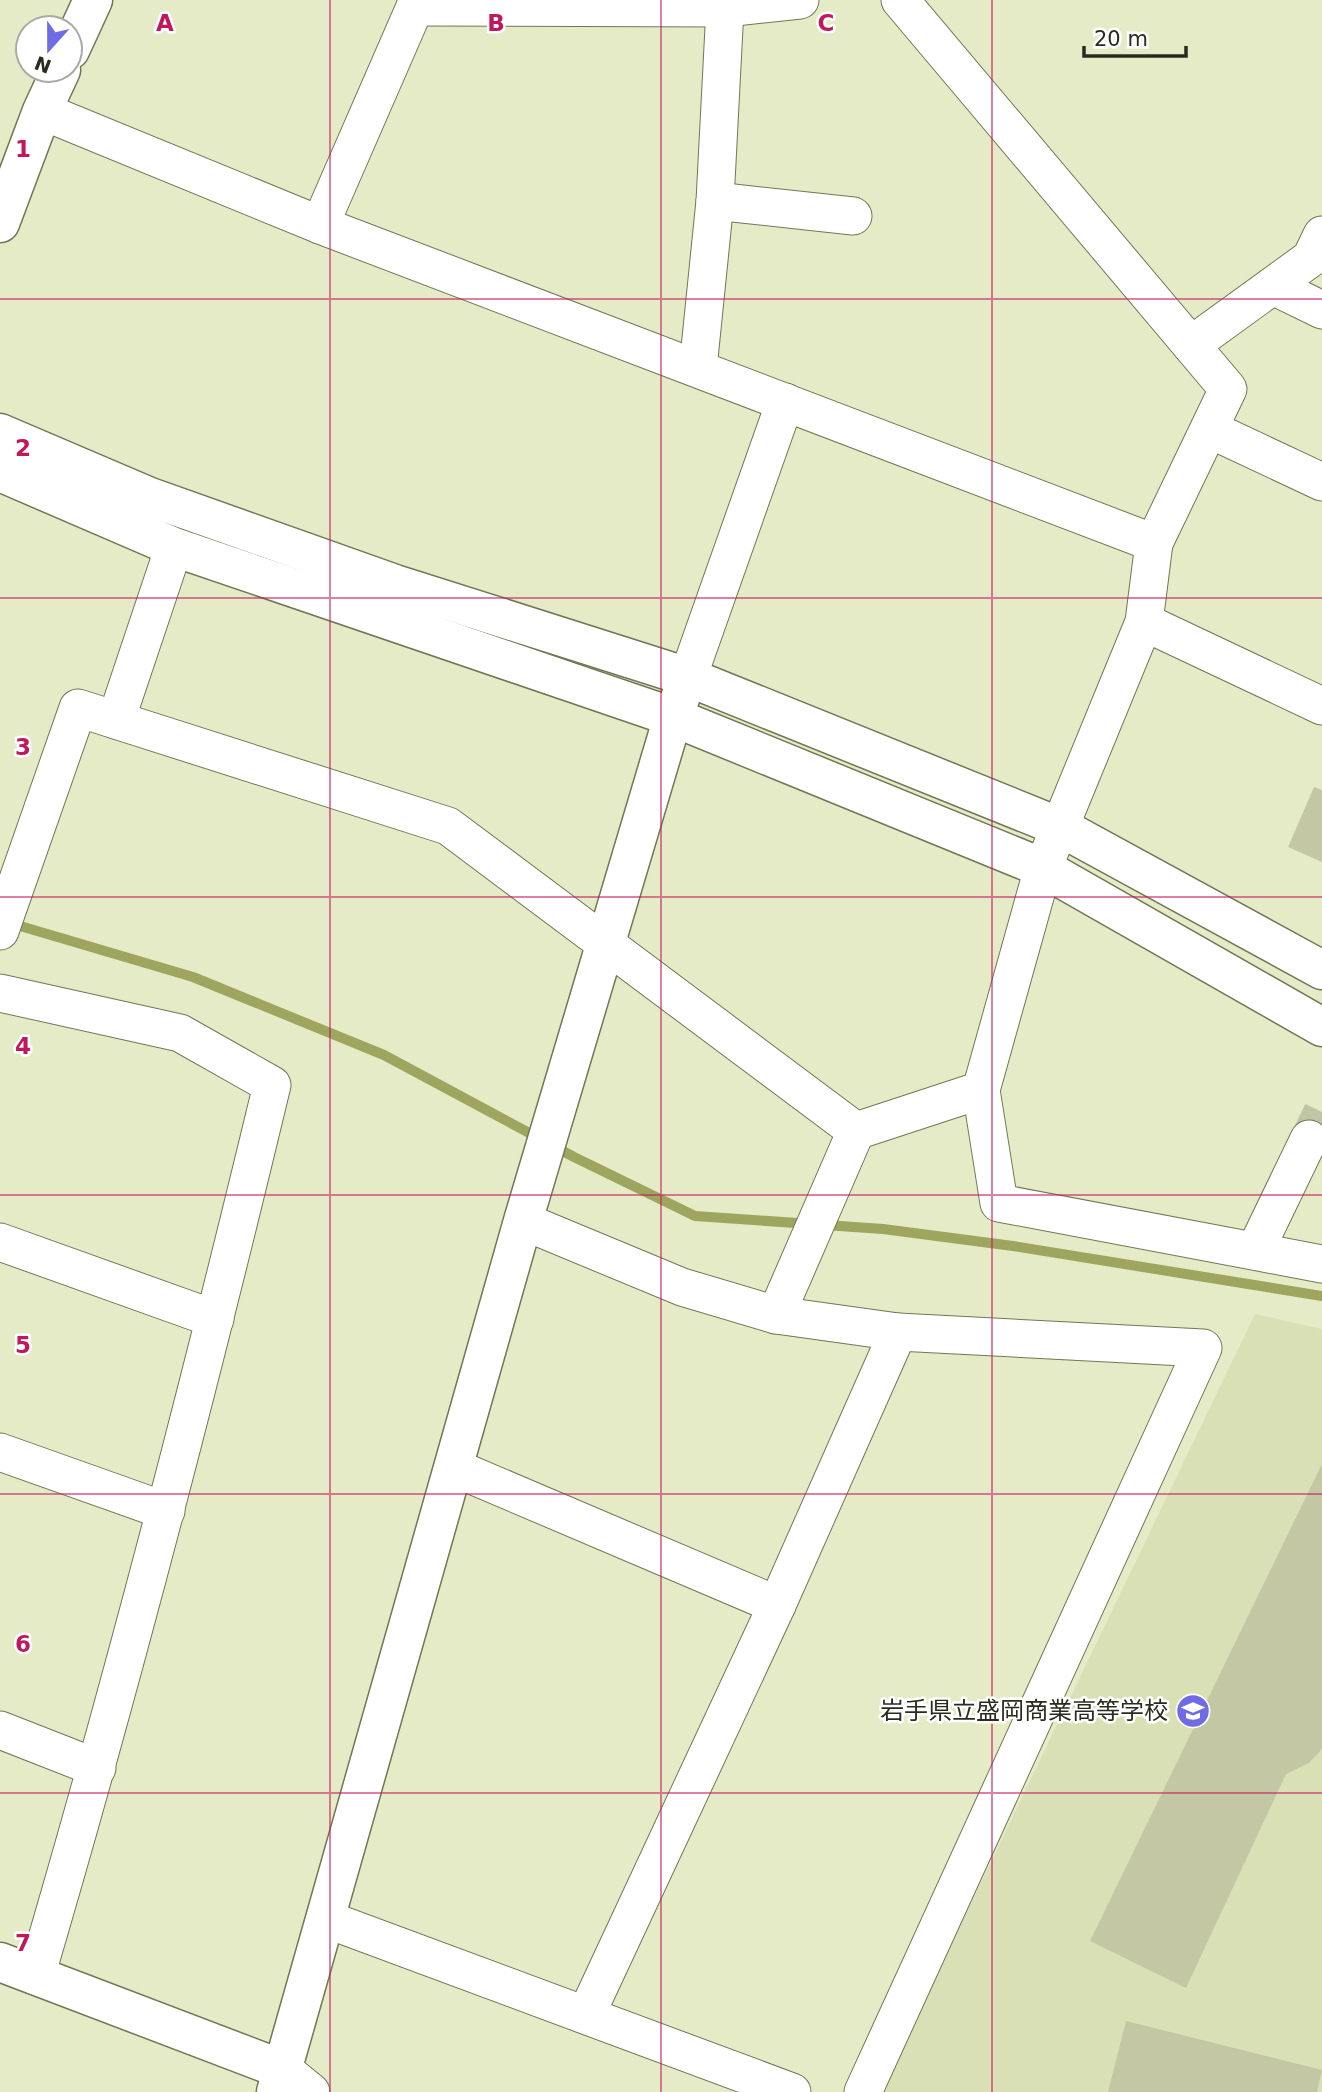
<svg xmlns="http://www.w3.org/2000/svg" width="1322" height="2092" font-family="'DejaVu Sans','Noto Sans JP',sans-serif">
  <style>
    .built { fill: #dae0b5 }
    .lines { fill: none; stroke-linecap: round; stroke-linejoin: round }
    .stream { stroke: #9ea55f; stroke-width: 10 }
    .building { fill: #c3c7a4 }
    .street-tunnel { stroke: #c0c5a5; stroke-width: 37; stroke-dasharray: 37 18; stroke-linecap: butt }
    .street-casing { stroke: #727655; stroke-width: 39 }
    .secondary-casing { stroke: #727655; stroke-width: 41 }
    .street { stroke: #fff; stroke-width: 37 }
    .secondary { stroke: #fff; stroke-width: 38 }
    .grid { fill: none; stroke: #c2185b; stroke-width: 2; stroke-opacity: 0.55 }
    .labels { text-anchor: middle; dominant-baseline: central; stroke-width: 5; stroke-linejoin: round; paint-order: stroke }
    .poi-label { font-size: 24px; fill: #2a2b1e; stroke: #fff; text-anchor: end }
    .grid-label { font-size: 23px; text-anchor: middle; font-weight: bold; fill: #c2185b; stroke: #fff; stroke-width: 5; stroke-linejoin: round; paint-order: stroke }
  </style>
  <rect width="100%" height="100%" fill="#e6ebc7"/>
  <path class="built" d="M1255,1314L1322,1329V2092H880Z"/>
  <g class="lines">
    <path class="stream" d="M10,923L193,977L384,1055L574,1157L695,1216L883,1229L1013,1246L1322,1296"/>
  </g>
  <g class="building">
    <path d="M1314,787L1322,790V862L1288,847Z"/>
    <path d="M1322,1464V1749L1309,1763L1286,1774L1186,1988L1090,1941Z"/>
    <path d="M1126,2021L1322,2070L1317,2092H1108Z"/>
  </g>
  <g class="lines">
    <path class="street-tunnel" d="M1309,1139L1322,1112"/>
    <g class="street-casing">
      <g id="street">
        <path d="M418,0L320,225L1154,543"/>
        <path d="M900,0L1228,389L1154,543L1144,622L1043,868L981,1090L999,1203L1322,1264"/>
        <path d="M415,7L725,8L800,0"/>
        <path d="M42,111L320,225"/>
        <path d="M715,201L853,216"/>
        <path d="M1273,286L1322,310"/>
        <path d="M1191,345L1311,258L1322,235"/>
        <path d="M698,368L715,201L725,8"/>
        <path d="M1209,429L1322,482"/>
        <path d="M1144,622L1322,706"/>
        <path d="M688,677L785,402"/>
        <path d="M116,720L174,547"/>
        <path d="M0,931L78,708L448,826L856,1131L776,1315"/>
        <path d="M0,993L180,1033L272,1085C200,1384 123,1681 36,1976"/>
        <path d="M856,1131L981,1090"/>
        <path d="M523,1221L682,1287L776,1315L898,1332L1203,1348L863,2092"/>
        <path d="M0,1242L215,1319"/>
        <path d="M1255,1251L1309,1139"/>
        <path d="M0,1452L166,1511"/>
        <path d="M455,1468L777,1605"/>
        <path d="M0,1730L97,1768"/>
        <path d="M326,1919L792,2092"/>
        <path d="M586,2015L777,1605L898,1332"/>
        <path d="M284,2070L311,2092"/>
      </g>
    </g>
    <g class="secondary-casing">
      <g id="secondary">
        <path d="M70,50L93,0"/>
        <path d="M0,223L42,111L61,70"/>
        <path d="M0,433L150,497L395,584L688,677L1060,827L1322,970"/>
        <path d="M0,472L174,547L673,717L1043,868L1322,1027"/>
        <path d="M0,1962L284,2070"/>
        <path d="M276,2092L523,1221L673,717L688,677"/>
      </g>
    </g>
    <use href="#street" class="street"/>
    <use href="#secondary" class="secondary"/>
  </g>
  <path class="grid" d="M330,0V2092M661,0V2092M992,0V2092M0,299H1322M0,598H1322M0,897H1322M0,1195H1322M0,1494H1322M0,1793H1322"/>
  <defs>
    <g id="school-disc" transform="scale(1.75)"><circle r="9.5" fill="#6f6be5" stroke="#fff"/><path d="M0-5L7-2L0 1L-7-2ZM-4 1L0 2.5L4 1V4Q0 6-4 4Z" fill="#fff"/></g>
  </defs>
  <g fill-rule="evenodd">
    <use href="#school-disc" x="1193" y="1711"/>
  </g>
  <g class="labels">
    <g class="poi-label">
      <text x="1168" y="1711">岩手県立盛岡商業高等学校</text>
    </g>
  </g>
  <g class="grid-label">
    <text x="165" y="31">A</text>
    <text x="496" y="31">B</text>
    <text x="826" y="31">C</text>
    <text x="23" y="157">1</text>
    <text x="23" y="456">2</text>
    <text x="23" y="755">3</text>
    <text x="23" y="1054">4</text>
    <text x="23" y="1353">5</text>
    <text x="23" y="1652">6</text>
    <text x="23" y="1951">7</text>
  </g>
  <g transform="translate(49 49) rotate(201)"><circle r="33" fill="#ffffff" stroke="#aaaaa5" stroke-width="2"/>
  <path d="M0-5L12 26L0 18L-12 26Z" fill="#6f6be5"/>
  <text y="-10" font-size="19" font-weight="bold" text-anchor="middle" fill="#2a2b1e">N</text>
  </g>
  <path d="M1084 46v10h102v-10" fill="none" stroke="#2a2b1e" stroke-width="3.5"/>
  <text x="1094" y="46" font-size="21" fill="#2a2b1e" stroke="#ffffff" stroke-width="5" paint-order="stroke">20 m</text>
</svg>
